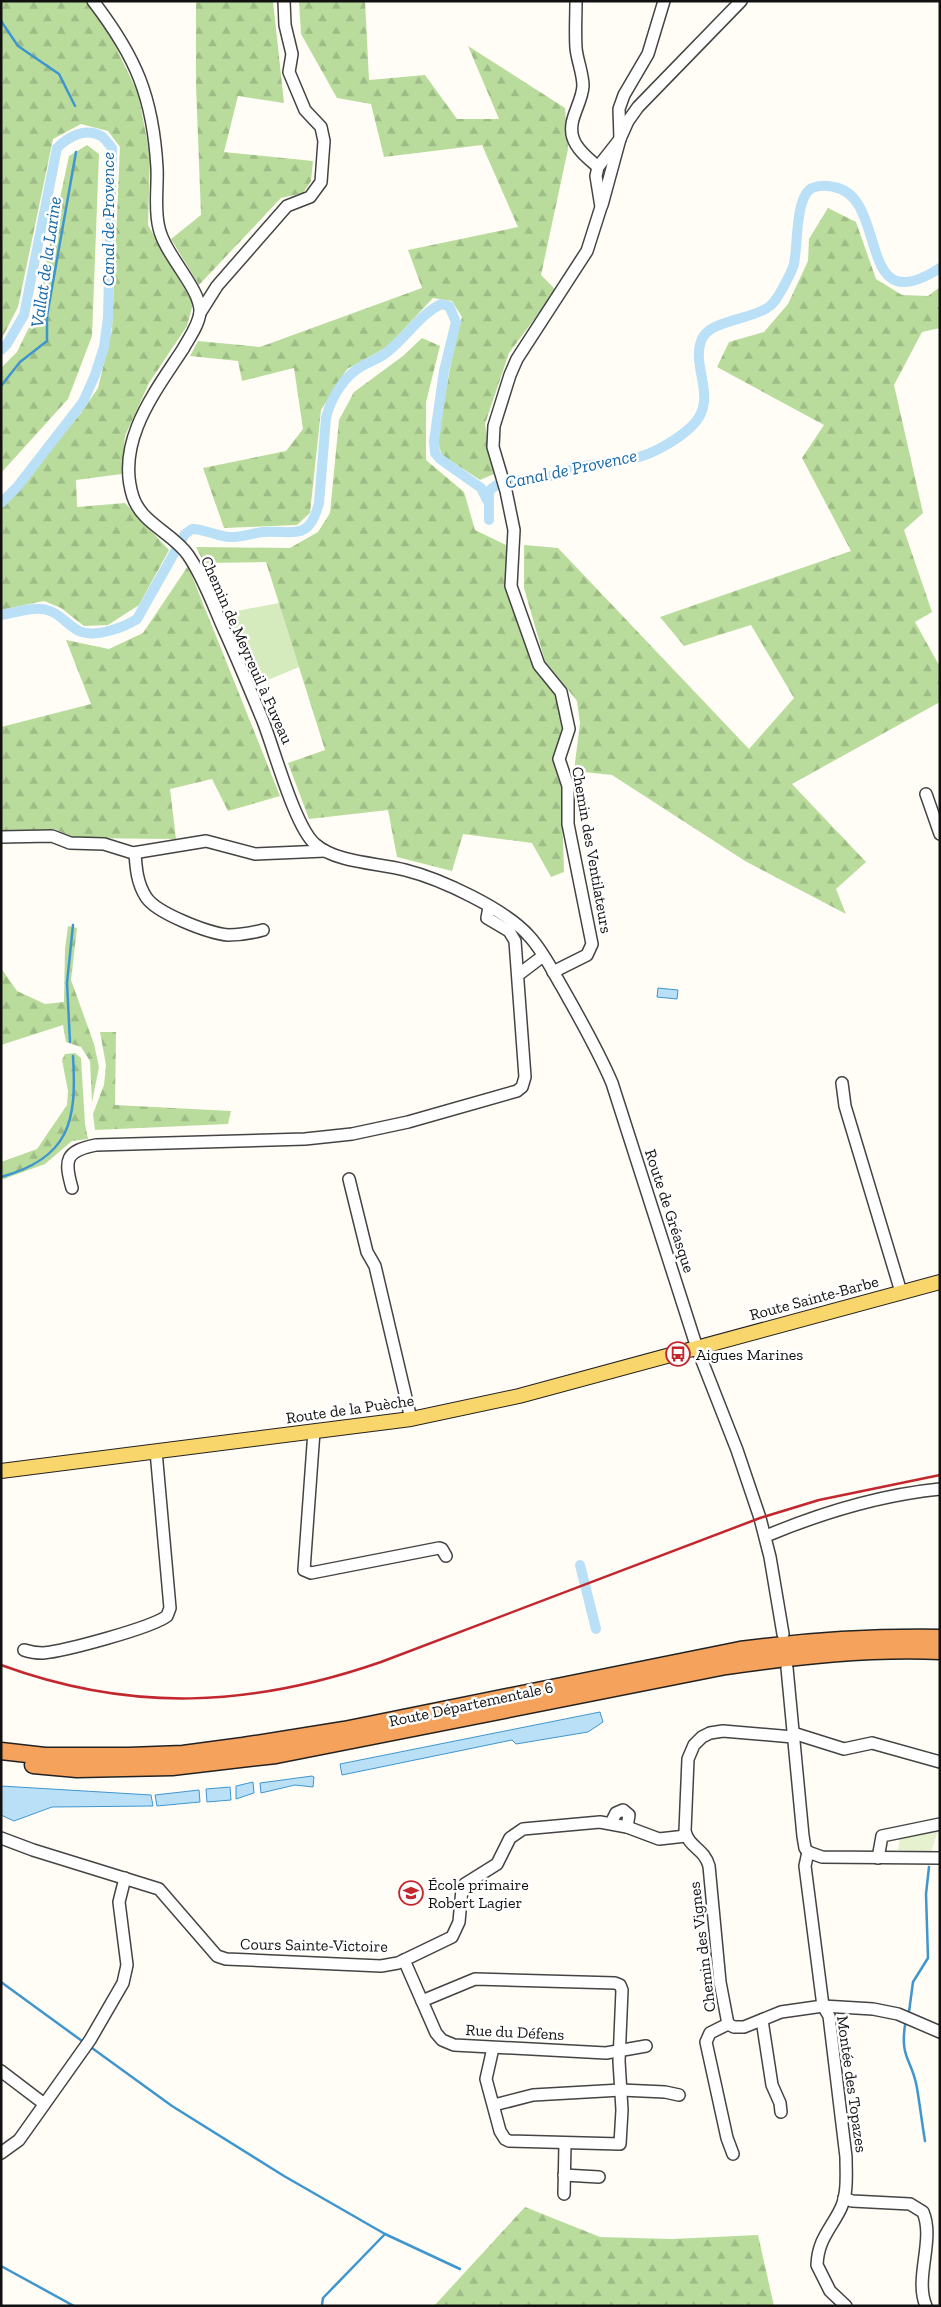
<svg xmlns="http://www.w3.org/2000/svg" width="941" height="2307" font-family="'Zilla Slab',serif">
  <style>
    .grass { fill: #d5ebbd }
    .forest { fill: url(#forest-firs) }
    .pitch { fill: #e6f2cf }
    .water { fill: #b9e0f7; stroke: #3f96cf }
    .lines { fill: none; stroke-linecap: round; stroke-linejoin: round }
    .stream { stroke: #3f96cf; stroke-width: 2.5 }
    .canal { stroke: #b9e0f7; stroke-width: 10 }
    .minor-casing { stroke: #444; stroke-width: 14 }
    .major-casing { stroke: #222; stroke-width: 16 }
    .highway-casing { stroke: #222; stroke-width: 19 }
    .minor { stroke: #fff; stroke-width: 11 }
    .major { stroke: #f9d66b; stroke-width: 14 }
    .highway { stroke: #f5a25d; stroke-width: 16 }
    .rail { stroke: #c4262e; stroke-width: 2.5 }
    .labels { text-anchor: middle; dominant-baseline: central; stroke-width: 5; stroke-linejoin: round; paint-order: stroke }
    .street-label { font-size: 16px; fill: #111; stroke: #fff }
    .poi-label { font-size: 16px; fill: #111; stroke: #fff; text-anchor: start }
    .water-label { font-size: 18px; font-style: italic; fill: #1768a6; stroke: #fff }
  </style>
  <defs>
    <pattern id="forest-firs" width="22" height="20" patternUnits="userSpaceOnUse" patternTransform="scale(1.25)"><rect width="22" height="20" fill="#b9dc9c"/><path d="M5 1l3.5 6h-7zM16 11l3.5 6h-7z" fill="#9ebc85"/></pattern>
  </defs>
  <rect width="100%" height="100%" fill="#fffdf5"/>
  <path class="grass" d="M279,603L299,667L258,684L226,613Z"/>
  <g class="forest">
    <path d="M1,1H85L106,27L138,93L150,155L148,225L193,304L187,326L149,383L125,436L122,474L76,480L77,507L125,503L169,550L139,605L108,625L84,626L61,608L44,601L1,610V509L81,413L98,388L112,330L120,147L108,131L81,124L53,139L18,307L1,340Z"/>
    <path d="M196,1H273L284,103L238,96L224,152L313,161L311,181L303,193L281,198L199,285L171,239L201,215L196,85Z"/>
    <path d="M299,1H365L369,80L425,75L457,119H499L468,46L565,108L568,149L541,275L556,290L509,353L485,424L494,474L480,480L442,455L437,440L451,363L462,317L452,301L433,298L387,347L347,369L321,410L310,513L297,525L224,528L203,468L286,451L303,429L294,368L242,381L238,361L190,356L198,341L260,347L422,288L408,250L518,227L482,145L384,157L371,104L337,98L301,34Z"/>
    <path d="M87,145L99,154L92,336L68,399L1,473V368L17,352L35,315L69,156Z"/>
    <path d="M828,208L856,222L876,279L902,295L928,296L940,287V328L922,332L894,385L923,513L904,530L932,612L915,622L940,667V702L792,784L866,862L836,889L846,914L745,861L612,775L574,771L580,723L577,701L545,661L524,588V545L558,548L749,749L794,698L751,625L684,646L660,617L851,551L802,458L824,425L717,367L729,342L764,332L788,304L808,261L809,239Z"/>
    <path d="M422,338L440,346L426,402V460L464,492L475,530L506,545L507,583L530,661L570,706L574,724L561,781L564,872L551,877L532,843L463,834L452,871L397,857L388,810L309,819L288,763L325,750L266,562L204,563L196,547L290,548L318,532L330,513L339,420L354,392L403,356Z"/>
    <path d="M188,566L280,796L228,811L212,779L170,789L176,839L74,838L55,829L1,834V727L91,704L66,640L109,649L143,633Z"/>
    <path d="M68,926L77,928L71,980L94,1044L99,1067L92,1102L90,1061L81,1047L66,1042L63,1025L1,1045V968L17,991L45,1004L64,1002L65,949Z"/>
    <path d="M100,1032H116L115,1105L231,1111L228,1124L95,1130L93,1114L104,1085L106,1065Z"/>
    <path d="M75,1053L81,1058L85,1124L88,1139L72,1141L45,1164L1,1180V1162L37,1149L67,1105L68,1091L62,1060L65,1054Z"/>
    <path d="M525,2207L600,2237L672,2239L758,2235L774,2306H434Z"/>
  </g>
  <path class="pitch" d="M938,1831L931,1852L898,1850L900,1837Z"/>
  <g class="water">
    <path d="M658,988L678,990L677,999L657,997Z"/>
    <path d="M600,1712L603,1722L588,1732L516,1744L512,1740L342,1775L340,1764Z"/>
    <path d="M312,1776L314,1777L313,1787L295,1785L261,1793L260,1783Z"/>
    <path d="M253,1782L254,1793L236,1799V1786Z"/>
    <path d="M1,1786L151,1795L153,1806L52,1807L14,1821L1,1815Z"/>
    <path d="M230,1787L231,1800L207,1802L206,1789Z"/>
    <path d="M199,1790L200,1802L157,1806L155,1795Z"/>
  </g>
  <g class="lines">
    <g class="stream">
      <path d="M1,21L18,46L59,74L75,106"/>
      <path d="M1,386L20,362L47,341V316L76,152"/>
      <path d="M70,1042L67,983L73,925"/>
      <path d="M1,1177C70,1158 77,1121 73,1056"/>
      <path d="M1,1982L82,2041"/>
      <path d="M909,2012L913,1982L928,1958L926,1894L929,1867"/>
      <path d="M905,2025C900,2059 912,2059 917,2088C920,2106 922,2123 925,2141"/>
      <path d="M92,2048L172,2106L284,2176L385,2234L323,2298L322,2305"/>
      <path d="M385,2234L460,2269"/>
      <path d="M1,2266L74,2306"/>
    </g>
    <g class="canal">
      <path d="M1,350L7,344L24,315L57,148C68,137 85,127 101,136C105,138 109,145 112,148L108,318L104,347L95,375L83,402L17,487L1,503"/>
      <path d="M489,520V491C502,477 528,481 546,477C557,475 568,470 579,467C597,463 616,461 635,458C653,454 677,440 691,427C720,400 691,369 701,341C708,320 750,320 767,308C774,304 777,298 781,291C786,282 791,274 794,264C798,246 795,197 812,188C819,185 826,185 834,187C890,197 854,324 940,268"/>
      <path d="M1,615C15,613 33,606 47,610C60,613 67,625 79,631C95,638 123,628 137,619L185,534L192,529C205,529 216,536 229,537C241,538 252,533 263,532C294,530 309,542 319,503L326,418C330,401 341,381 356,370C365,363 377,360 386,353C406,338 419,315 441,304L449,306L456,322L444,371L434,441L435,453L440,459L481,488L487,500"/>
      <path d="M580,1565L596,1629"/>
    </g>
    <g class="minor-casing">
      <g id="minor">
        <path d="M93,1C136,57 153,97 157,168C158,187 154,209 159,228C165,255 201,289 200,312C199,325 189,338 183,349C155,392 115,442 133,497C142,524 173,533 188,555C204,578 214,608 226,634C239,663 251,692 263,721C274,749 295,827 315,844C336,863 379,863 405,870C441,879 505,909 529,936C543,951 552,970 562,987C580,1019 598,1050 612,1083L697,1348L737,1450L760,1518L770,1557L783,1634"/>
        <path d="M576,1C576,17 575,32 576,48C577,60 583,73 583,86C582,104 567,120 573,138C577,150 589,159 598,167"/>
        <path d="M602,205L620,139L619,109L624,95L648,54L664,1"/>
        <path d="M200,313L217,286L287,206L310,197L321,182L324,141L321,127L305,110L289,72L292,54L285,25L284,1"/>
        <path d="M926,794L940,834"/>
        <path d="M1,837L52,836L70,843L104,844L133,853L206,841L255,854L325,851"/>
        <path d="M135,853C136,868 137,883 146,897C156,913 208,933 228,935C240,935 252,933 263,930"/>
        <path d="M553,972L587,955L592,944L568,824V786L559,759L569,729L561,692L539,665L511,586L514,530L506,491L493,447L494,426L510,375L517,359L587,251L601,207L596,176L598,167L620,139L628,121L638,107L741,1"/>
        <path d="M518,975L543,956"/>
        <path d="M842,1083L845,1106L901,1292"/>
        <path d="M349,1179L367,1252L375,1266L411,1419"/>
        <path d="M72,1188C64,1160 65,1151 96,1145L305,1139L352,1134L408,1122L517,1091L522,1087L525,1077L515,941L509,931L487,918L489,907"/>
        <path d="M314,1431L304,1570L311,1573L439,1548L442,1549L446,1556"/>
        <path d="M766,1536C821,1513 880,1495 940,1489"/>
        <path d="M24,1650C30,1652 37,1653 43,1653C65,1651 151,1628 167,1616L170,1608L156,1451"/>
        <path d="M787,1668L803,1836L805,1848L808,1852"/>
        <path d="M793,1733L844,1749L872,1743L940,1762"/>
        <path d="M793,1737L723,1731L710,1733L702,1737L694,1745L688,1759L685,1831C689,1848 704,1848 709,1866L720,1982L728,2024L734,2027H744L781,2012L823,2006L873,2009L898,2014L940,2032"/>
        <path d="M611,1823L616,1813L623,1810L629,1815L627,1827"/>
        <path d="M1,1838L33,1850L159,1889L217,1956L226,1959L381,1966L398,1963L452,1937L459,1922L462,1889L465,1884L497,1864L510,1838L523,1829L600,1822L627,1827L659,1839L686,1836"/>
        <path d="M808,1852L805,1866L823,2006L829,2016L846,2157C846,2173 848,2193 841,2208C831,2229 818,2239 817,2265L830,2291L846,2306"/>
        <path d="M808,1852L822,1857L940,1858"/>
        <path d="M878,1858L882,1836L940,1824"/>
        <path d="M404,1960L436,2033L442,2040L454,2045L606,2053L646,2046"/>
        <path d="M422,2001L475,1979L615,1983L620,1985L622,1990L619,2061L622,2110L620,2144L509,2141L505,2139L500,2131L486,2079L493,2048"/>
        <path d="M762,2020L772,2085L780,2103L781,2112"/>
        <path d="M728,2024L710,2033L706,2042L727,2138L733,2154"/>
        <path d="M1,2071L43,2103"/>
        <path d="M494,2105L533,2095L621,2090L665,2092L679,2095"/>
        <path d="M1,2153L19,2140L90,2040L123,1983L127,1965L119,1902L125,1878"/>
        <path d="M564,2175L599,2177"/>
        <path d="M564,2194L565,2143"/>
        <path d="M844,2198L852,2201L910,2204L923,2212C935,2240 914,2278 926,2306"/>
      </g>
    </g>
    <g class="major-casing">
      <path id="major" d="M1,1471L411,1419L519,1396L940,1282"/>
    </g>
    <g class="highway-casing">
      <g id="highway">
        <path d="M1,1751L45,1756H129L183,1754L243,1746L344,1730L740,1650C807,1641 872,1637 940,1638"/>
        <path d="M33,1765L77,1769L172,1767L276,1755L726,1666C797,1656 868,1648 940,1651"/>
      </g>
    </g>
    <use href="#minor" class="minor"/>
    <use href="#major" class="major"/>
    <use href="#highway" class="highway"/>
    <path class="rail" d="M1,1665C132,1713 251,1707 381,1662L760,1518L819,1500L940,1475"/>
  </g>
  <defs>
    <g id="bus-ring" transform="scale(1.25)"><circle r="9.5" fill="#fff" stroke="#c4262e" stroke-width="1.5"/><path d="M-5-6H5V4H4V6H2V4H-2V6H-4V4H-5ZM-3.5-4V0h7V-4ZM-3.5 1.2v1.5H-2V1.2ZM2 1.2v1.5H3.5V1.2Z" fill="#c4262e"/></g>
    <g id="school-ring" transform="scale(1.25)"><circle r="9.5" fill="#fff" stroke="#c4262e" stroke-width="1.5"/><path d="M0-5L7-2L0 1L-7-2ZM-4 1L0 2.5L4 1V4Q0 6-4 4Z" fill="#c4262e"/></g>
  </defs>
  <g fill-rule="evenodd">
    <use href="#bus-ring" x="678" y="1354"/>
    <use href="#school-ring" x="411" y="1893"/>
  </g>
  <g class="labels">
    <g class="street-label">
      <text transform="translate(247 650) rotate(66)">Chemin de Meyreuil à Fuveau</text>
      <text transform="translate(592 850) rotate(80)">Chemin des Ventilateurs</text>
      <text transform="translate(670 1211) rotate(72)">Route de Gréasque</text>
      <text transform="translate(814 1298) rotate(-15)">Route Sainte-Barbe</text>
      <text transform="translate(350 1409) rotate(-8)">Route de la Puèche</text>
      <text transform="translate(471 1704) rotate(-12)">Route Départementale 6</text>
      <text transform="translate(314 1945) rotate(1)">Cours Sainte-Victoire</text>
      <text transform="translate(702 1947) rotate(-97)">Chemin des Vignes</text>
      <text transform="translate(515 2032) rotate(3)">Rue du Défens</text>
      <text transform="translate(852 2084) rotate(82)">Montée des Topazes</text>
    </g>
    <g class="poi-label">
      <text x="696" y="1354">Aigues Marines</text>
      <text x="428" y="1884">École primaire<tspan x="428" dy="18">Robert Lagier</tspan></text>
    </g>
    <g class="water-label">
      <text transform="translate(108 219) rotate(-90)">Canal de Provence</text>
      <text transform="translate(46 262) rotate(-82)">Vallat de la Larine</text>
      <text transform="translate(571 469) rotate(-12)">Canal de Provence</text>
    </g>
  </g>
  <rect width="941" height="2307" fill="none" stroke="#111111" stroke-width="5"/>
</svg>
